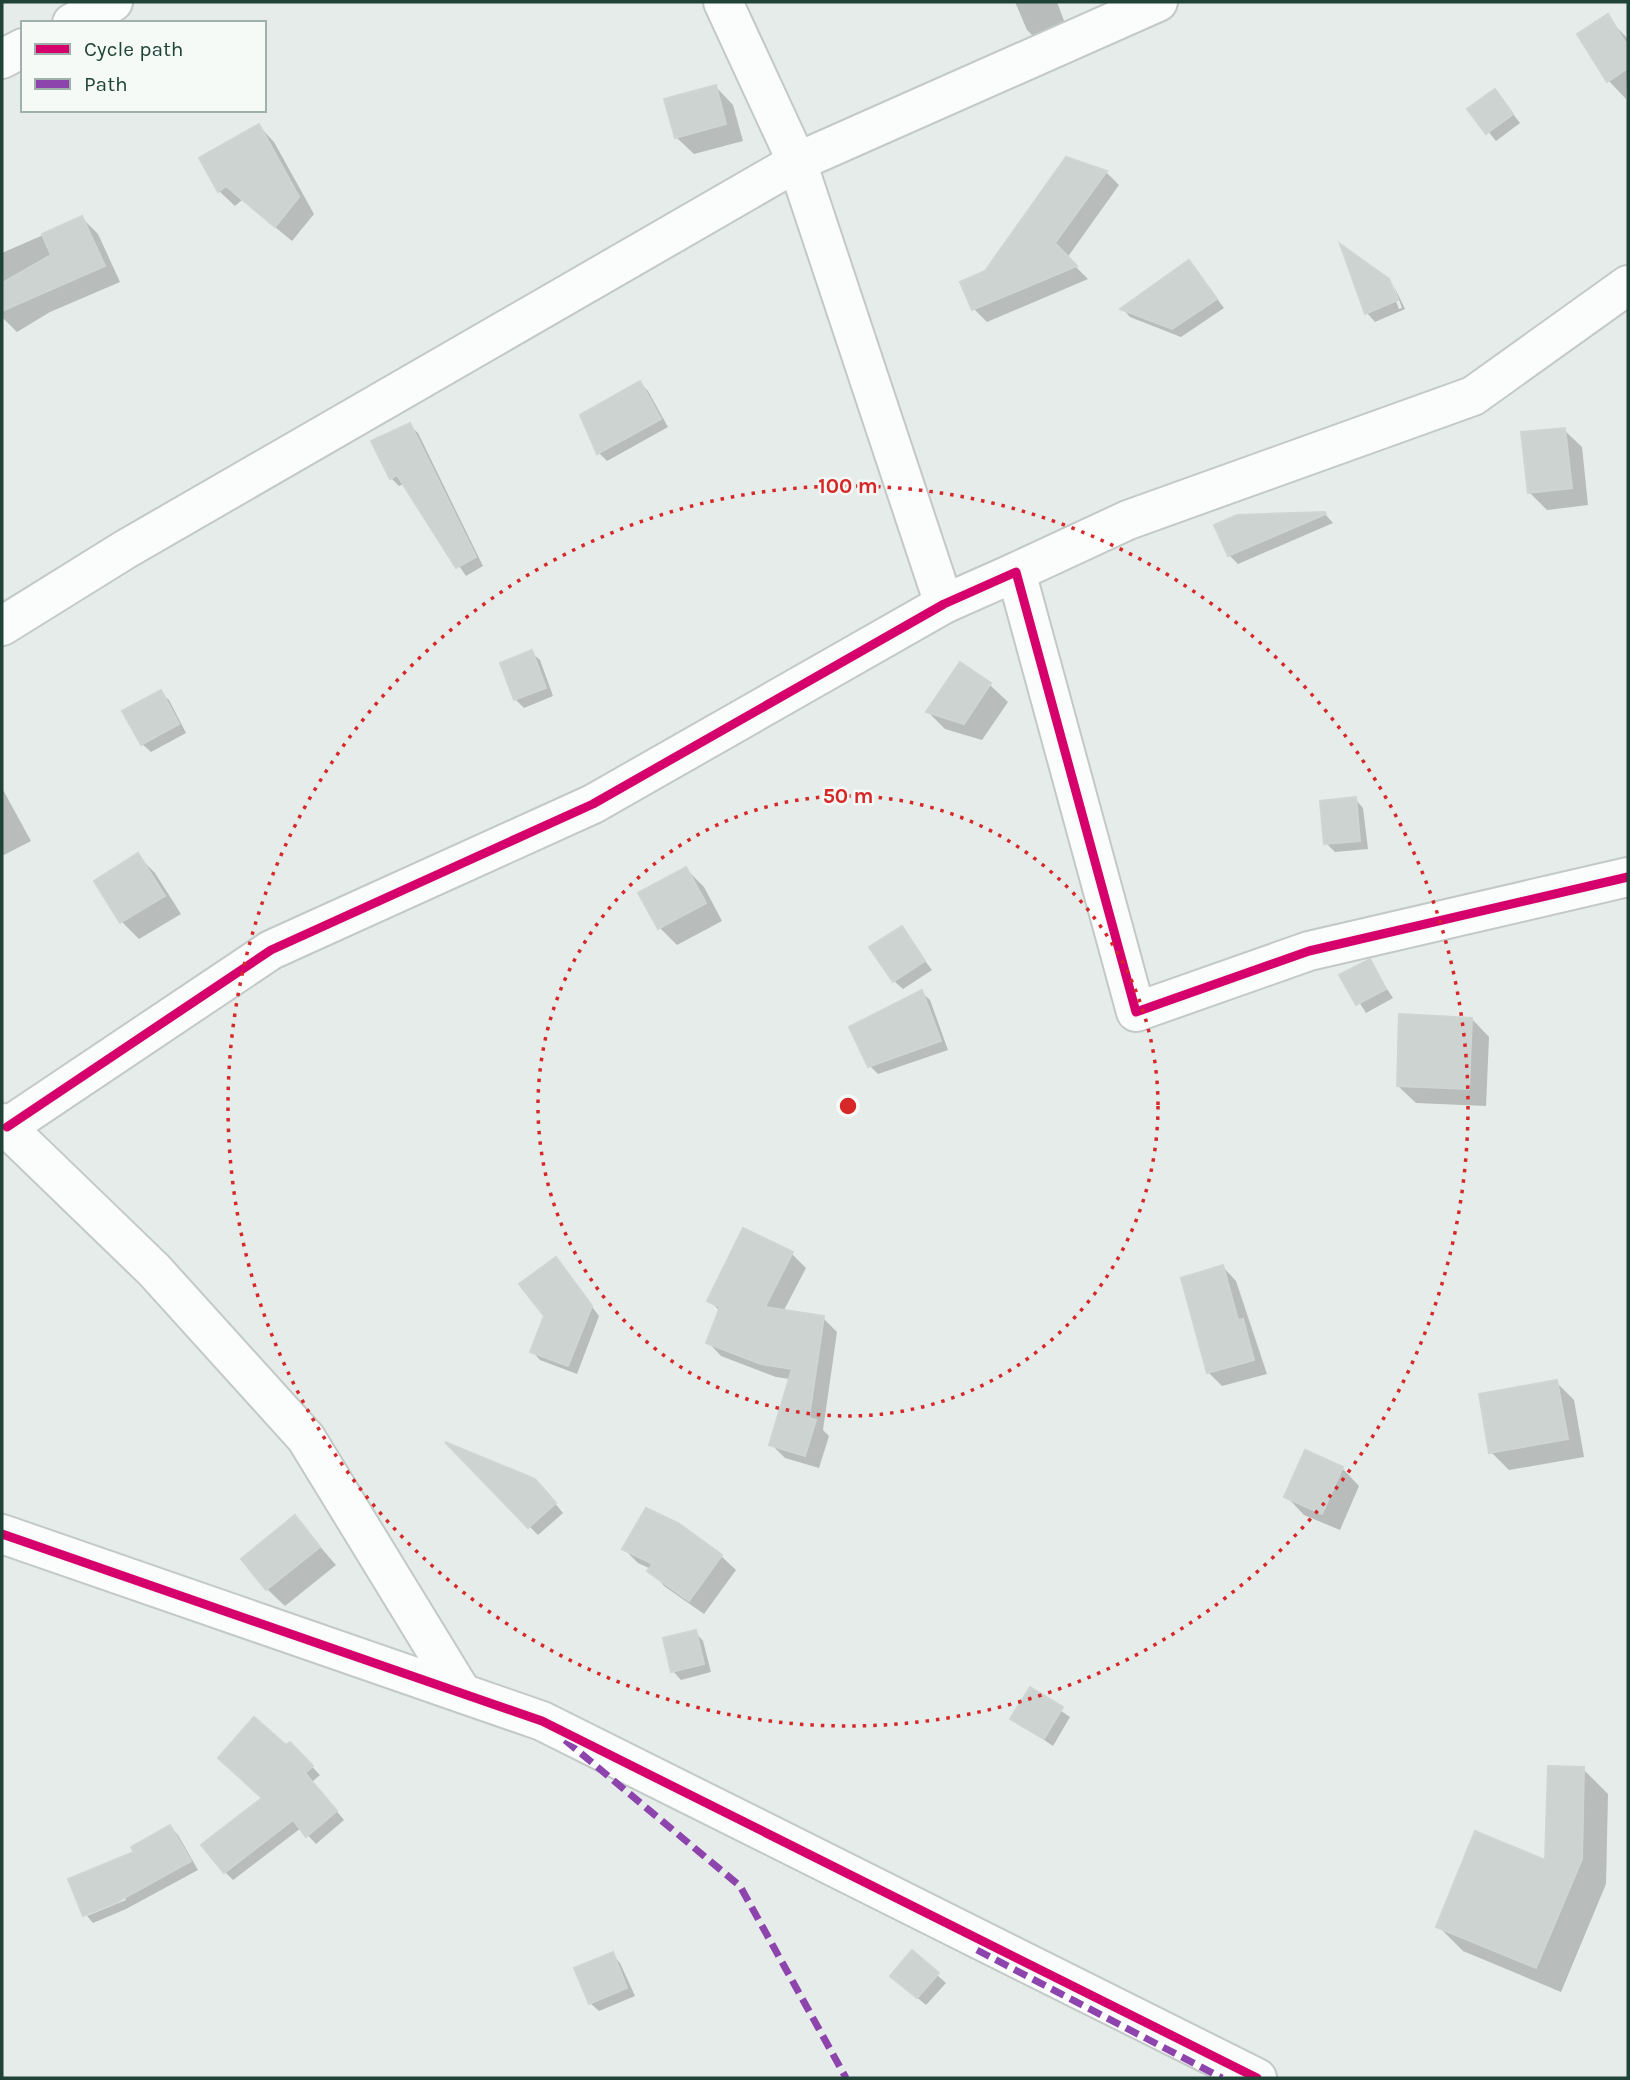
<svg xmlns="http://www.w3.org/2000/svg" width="1630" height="2080" font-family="Karla,sans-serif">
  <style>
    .shadow { fill: #0003 }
    .building { fill: #ccd3d0; stroke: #ced5d2; stroke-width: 2 }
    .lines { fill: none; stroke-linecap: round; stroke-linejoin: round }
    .minor-casing { stroke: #c3c9c6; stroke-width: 42 }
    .minor { stroke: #fbfcfc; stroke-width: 38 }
    .quiet { stroke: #8e44ad; stroke-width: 7; stroke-dasharray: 14 7; stroke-linecap: butt }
    .cycleway-casing { stroke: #f5faf7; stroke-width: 13 }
    .cycleway { stroke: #d6006c; stroke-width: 9 }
    .ring { fill: none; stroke: #d62828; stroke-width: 3.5; stroke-dasharray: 3.5 7 }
    .centre { fill: #d62828; stroke: #f5faf7; stroke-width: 3.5 }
    .ring-label { font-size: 21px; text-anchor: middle; font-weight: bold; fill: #d62828; stroke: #f5faf7; stroke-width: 5; stroke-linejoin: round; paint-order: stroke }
  </style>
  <rect width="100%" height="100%" fill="#e6ece9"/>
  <g class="shadow">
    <path d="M1015,2H1057L1066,26L1035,38L1027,30Z"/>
    <path d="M1607,17L1628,39L1626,99L1609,81L1579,34Z"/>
    <path d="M716,87L733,105L743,141L694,154L676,137Z"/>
    <path d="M1495,91L1520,123L1496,141L1470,109Z"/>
    <path d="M259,126L274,142L314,214L292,241L242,200L235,206L219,191Z"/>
    <path d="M1106,172L1119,185L1067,258L1088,279L987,322L974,309L986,272Z"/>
    <path d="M82,218L98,234L120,282L50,312L17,332L2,317V253Z"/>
    <path d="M1344,249L1388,281L1399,309L1402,308L1394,286L1405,309L1375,322L1367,313Z"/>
    <path d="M1189,262L1224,308L1181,337L1130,317L1123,309Z"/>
    <path d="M640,383L648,391L668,427L607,461L599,453Z"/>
    <path d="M409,425L418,433L483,566L466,576L404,484L399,486L391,478Z"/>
    <path d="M1564,430L1582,447L1588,505L1547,510L1529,492Z"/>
    <path d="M1325,514L1333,523L1238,564L1229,555Z"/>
    <path d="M531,652L540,660L553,696L524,708L515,699Z"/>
    <path d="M960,665L990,685L1008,702L982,740L945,729L928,712Z"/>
    <path d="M160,692L169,700L186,733L151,752L142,744Z"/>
    <path d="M2,788L31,841L4,855L2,853Z"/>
    <path d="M1355,799L1363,808L1368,849L1335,852L1326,843Z"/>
    <path d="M137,855L155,873L181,914L139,939L122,922Z"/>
    <path d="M686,869L704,887L722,921L677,945L660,928Z"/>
    <path d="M901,929L932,970L903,989L894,981Z"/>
    <path d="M1369,962L1393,998L1366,1013L1342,975Z"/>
    <path d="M921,992L930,1000L948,1050L878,1074L870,1066Z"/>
    <path d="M1472,1019L1489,1037L1486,1106L1416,1103L1398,1086Z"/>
    <path d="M744,1230L792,1254L806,1268L783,1312L823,1318L837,1332L823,1430L829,1436L819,1468L785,1458L771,1444L790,1379L776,1377L721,1356L708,1342L720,1311L709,1300Z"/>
    <path d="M556,1259L599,1316L577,1374L540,1360L532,1351L546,1315Z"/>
    <path d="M1223,1267L1236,1281L1267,1374L1222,1386L1208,1372Z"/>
    <path d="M1556,1382L1574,1400L1584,1457L1509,1470L1491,1452Z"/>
    <path d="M451,1448L544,1490L563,1513L538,1535Z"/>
    <path d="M1342,1468L1359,1486L1340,1530L1304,1515L1287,1497Z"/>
    <path d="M295,1518L336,1565L285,1606L267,1589Z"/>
    <path d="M624,1549L721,1556L736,1570L704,1614L664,1586L651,1569L638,1563Z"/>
    <path d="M695,1632L703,1641L711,1672L681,1680L673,1671Z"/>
    <path d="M1030,1690L1070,1717L1053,1746L1012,1718Z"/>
    <path d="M290,1744L320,1775L312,1782L344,1820L316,1844L301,1828L233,1880L225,1872Z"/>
    <path d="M1583,1769L1608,1794L1606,1884L1561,1992L1463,1951L1438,1926L1547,1863Z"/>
    <path d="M170,1827L178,1835L198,1870L126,1909L93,1923L87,1916L126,1900L125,1897L86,1912V1916L70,1880L137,1853L134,1847Z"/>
    <path d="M912,1953L946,1983L926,2005L901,1984Z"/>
    <path d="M612,1954L620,1963L635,1996L599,2011L590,2003Z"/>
  </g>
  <g class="building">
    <path d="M1608,14L1628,47V68L1607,82L1577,34Z"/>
    <path d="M716,85L726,124L675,138L664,99Z"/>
    <path d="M1495,89L1513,114L1486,134L1467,109Z"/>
    <path d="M259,124L299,197L275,227L226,186L218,192L199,158Z"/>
    <path d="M1066,157L1107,171L1055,243L1077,266L972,310L960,282L985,271Z"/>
    <path d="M82,216L105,266L2,311V283L51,255L42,234Z"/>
    <path d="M1340,244L1389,279L1398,300L1365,314Z"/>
    <path d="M1189,260L1217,299L1172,329L1120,309Z"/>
    <path d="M640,381L661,419L597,454L580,415Z"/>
    <path d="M410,423L476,557L456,568L397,475L390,479L371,441Z"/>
    <path d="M1565,428L1572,488L1528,493L1521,432Z"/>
    <path d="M1325,512L1326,514L1228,556L1214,525L1237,515Z"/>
    <path d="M532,650L546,688L514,700L500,663Z"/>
    <path d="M960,662L991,683L964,724L926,712Z"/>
    <path d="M161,690L179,724L141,745L122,711Z"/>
    <path d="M1356,797L1360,841L1324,844L1320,801Z"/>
    <path d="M138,853L165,896L120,923L94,881Z"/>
    <path d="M686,867L706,903L658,929L638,893Z"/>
    <path d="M902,926L925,961L893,982L869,947Z"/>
    <path d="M1370,959L1386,989L1356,1005L1339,975Z"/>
    <path d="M922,990L941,1041L868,1067L849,1027Z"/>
    <path d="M1399,1014L1472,1018L1469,1089L1397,1086Z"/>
    <path d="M743,1228L793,1252L765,1307L824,1316L809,1418L816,1420L805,1456L769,1445L792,1369L761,1364L706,1343L720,1307L707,1301Z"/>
    <path d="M556,1257L592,1306L568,1366L530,1352L544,1316L519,1284Z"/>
    <path d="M1223,1265L1238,1320L1243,1319L1254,1360L1207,1373L1181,1278Z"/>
    <path d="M1557,1380L1568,1439L1489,1453L1479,1394Z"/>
    <path d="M445,1442L535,1479L556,1503L528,1528Z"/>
    <path d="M1305,1450L1343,1467L1322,1514L1284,1497Z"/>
    <path d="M646,1508L678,1523L722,1555L689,1601L647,1571L653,1564L622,1549Z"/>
    <path d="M295,1515L320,1547L266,1590L241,1559Z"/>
    <path d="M696,1630L704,1664L671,1672L663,1638Z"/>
    <path d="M1030,1687L1063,1707L1044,1739L1010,1719Z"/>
    <path d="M254,1717L286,1745L290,1742L313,1766L305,1773L337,1811L306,1837L293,1820L224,1873L201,1845L262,1798L218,1758Z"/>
    <path d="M1548,1766L1584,1767L1582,1859L1536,1968L1436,1927L1475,1831L1545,1860Z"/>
    <path d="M170,1825L191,1861L117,1902L83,1916L68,1879L134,1852L131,1847Z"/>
    <path d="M912,1950L939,1973L917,1998L890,1976Z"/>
    <path d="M613,1952L627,1988L589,2004L574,1968Z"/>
  </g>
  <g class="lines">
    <g class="minor-casing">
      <g id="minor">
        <path d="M723,2L797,162L944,604"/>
        <path d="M72,23L113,2"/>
        <path d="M2,59L23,48"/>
        <path d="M1016,572L1128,520L1473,396L1628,285"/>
        <path d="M2,626L126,549L797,162L1158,2"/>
        <path d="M2,1123L154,1270L306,1438L462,1693"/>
        <path d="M7,1127L271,950L593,804L944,604L1016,572L1136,1012L1309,951L1628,877"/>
        <path d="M2,1534L542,1721L1257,2078"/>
      </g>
    </g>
    <use href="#minor" class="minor"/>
    <g class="quiet">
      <path d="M565,1740L740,1886L846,2078"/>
      <path d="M977,1950L1222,2078"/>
    </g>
    <g class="cycleway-casing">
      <g id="cycleway">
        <path d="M7,1127L271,950L593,804L944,604L1016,572L1136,1012L1309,951L1628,877"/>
        <path d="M2,1534L542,1721L1257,2078"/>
      </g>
    </g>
    <use href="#cycleway" class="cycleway"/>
  </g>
  <g class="ring">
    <circle cx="848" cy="1106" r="310"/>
    <circle cx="848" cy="1106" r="620"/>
  </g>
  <circle cx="848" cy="1106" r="10" class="centre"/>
  <g class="ring-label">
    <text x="848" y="493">100 m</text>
    <text x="848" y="803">50 m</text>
  </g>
  <rect width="1630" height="2080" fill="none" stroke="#204338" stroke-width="7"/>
  <rect x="21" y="21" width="245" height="91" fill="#f5faf7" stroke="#a0b1ab" stroke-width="2"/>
  <rect x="35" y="44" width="35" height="10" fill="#d6006c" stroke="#a0b1ab" stroke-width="2"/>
  <text x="84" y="56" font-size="21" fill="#204338">Cycle path</text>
  <rect x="35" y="79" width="35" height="10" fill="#8e44ad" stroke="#a0b1ab" stroke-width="2"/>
  <text x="84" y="91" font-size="21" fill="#204338">Path</text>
</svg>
